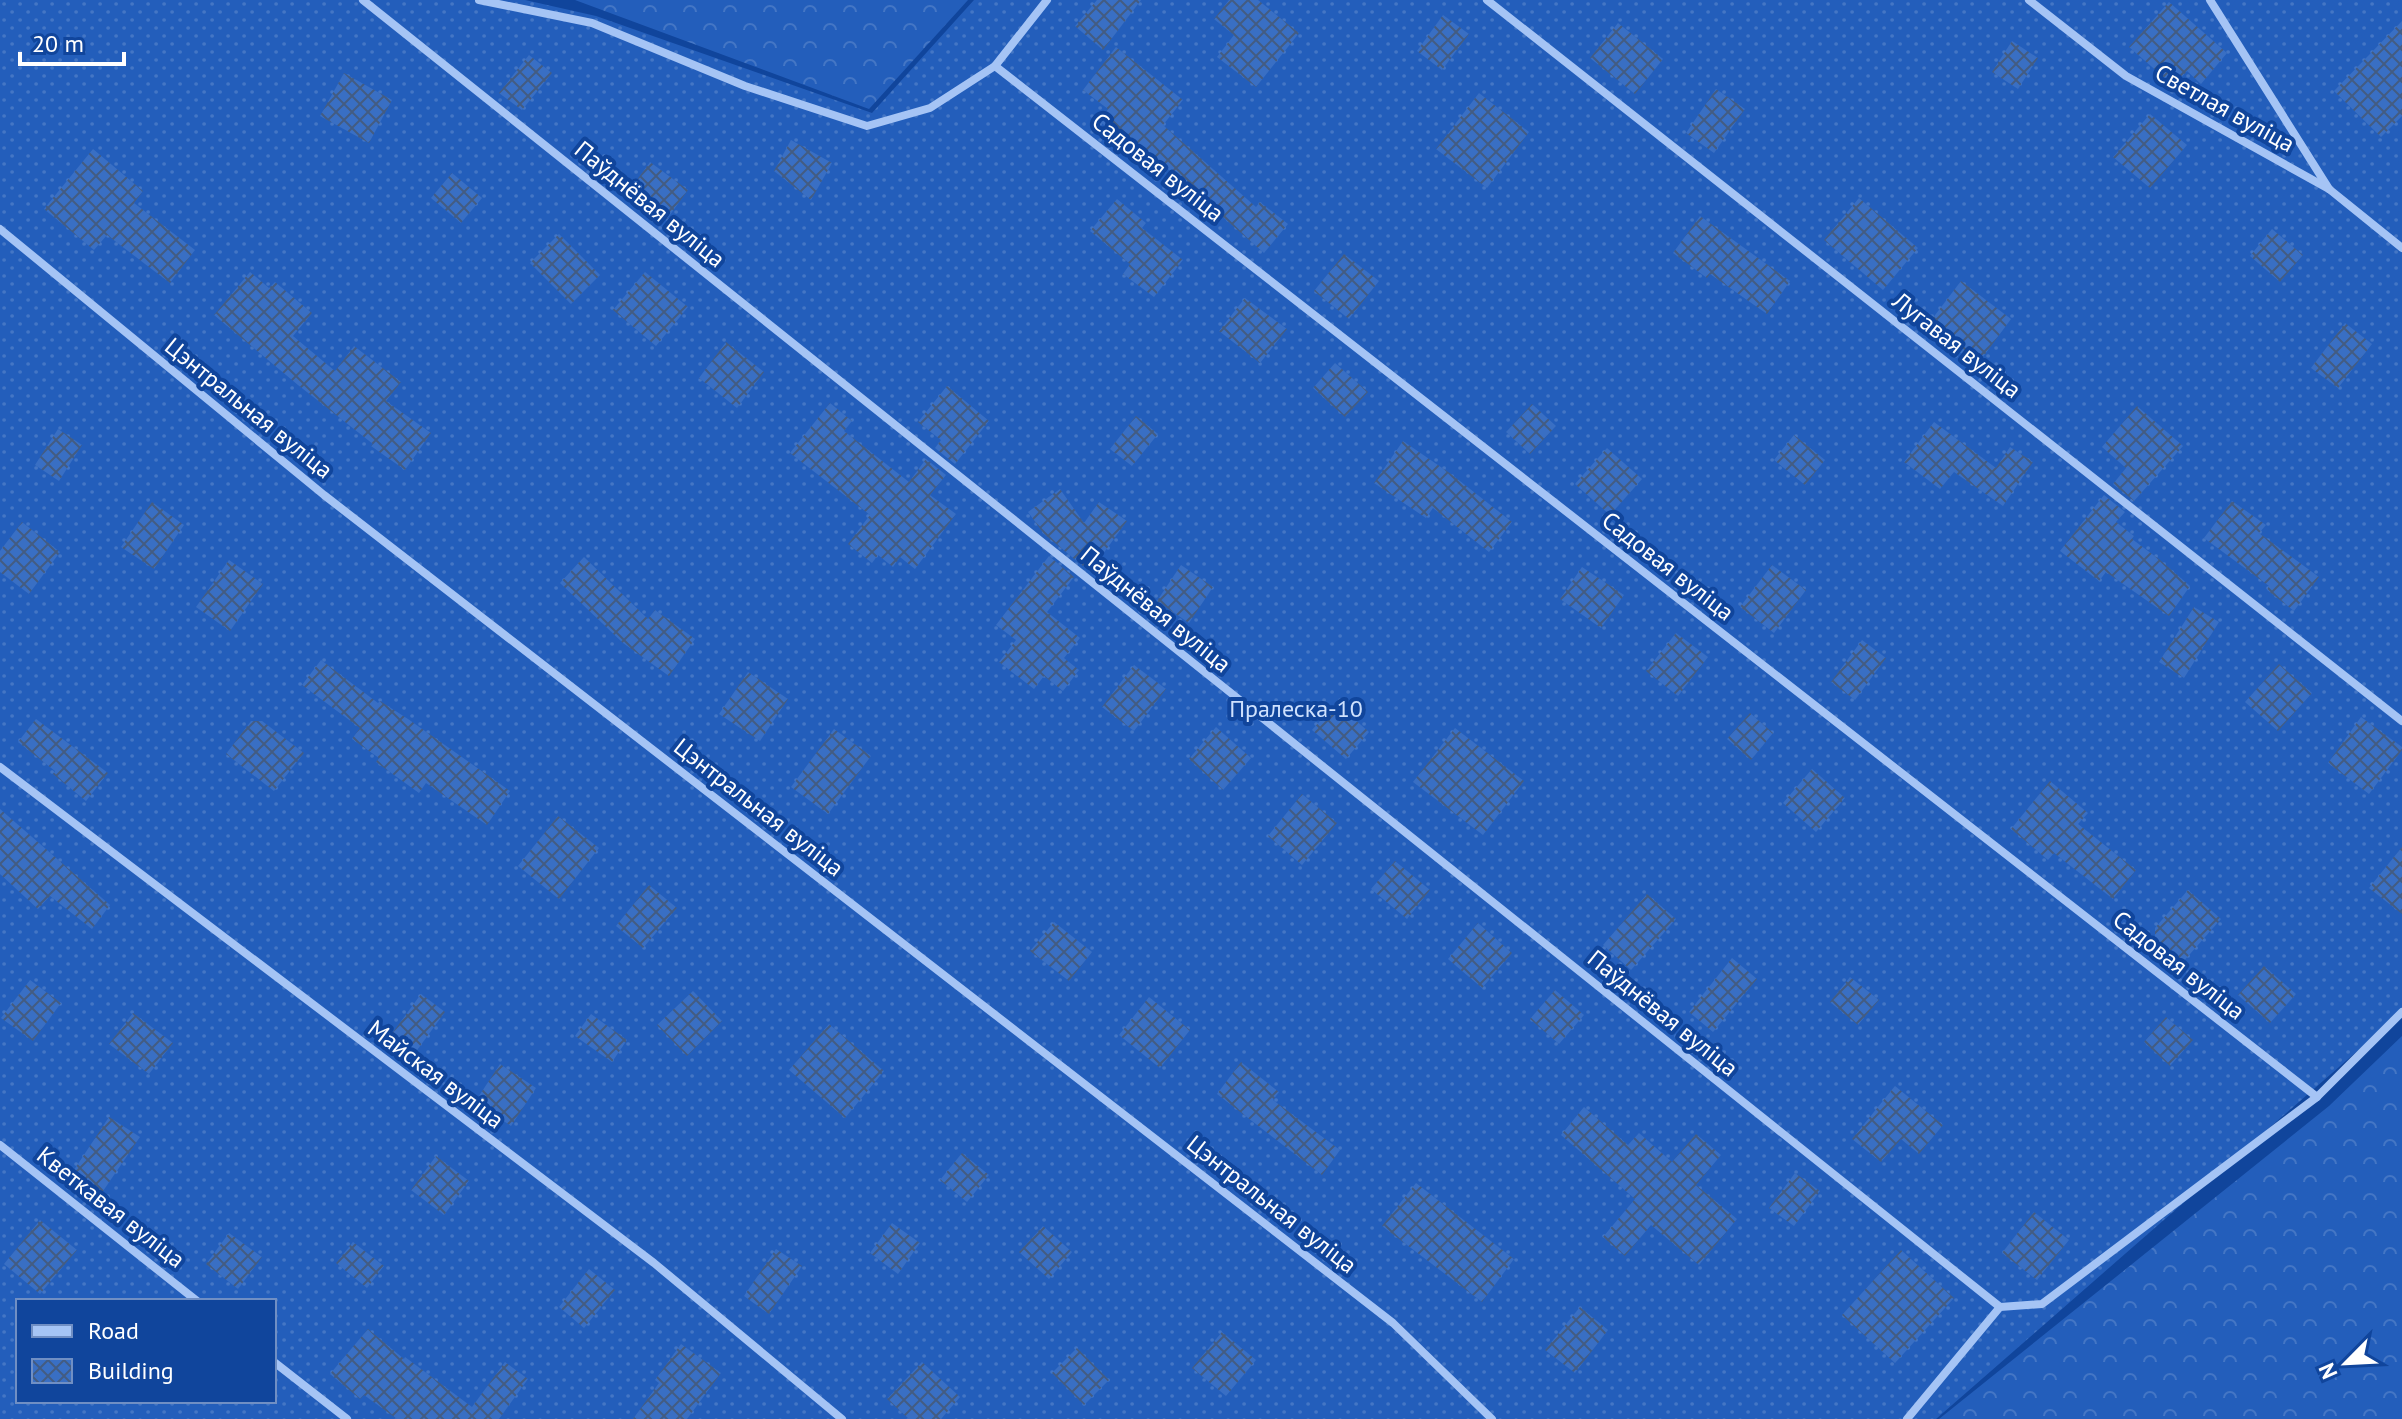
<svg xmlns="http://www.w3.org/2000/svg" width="2402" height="1419" font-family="'PT Sans',sans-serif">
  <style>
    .forest { fill: url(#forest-crowns) }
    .garden { fill: url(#garden-dots); fill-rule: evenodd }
    .building { fill: url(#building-cross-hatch) }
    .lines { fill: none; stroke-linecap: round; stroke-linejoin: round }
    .minor { stroke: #a5c4f5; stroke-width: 8 }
    .labels { text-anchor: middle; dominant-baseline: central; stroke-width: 8; stroke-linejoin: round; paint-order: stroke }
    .street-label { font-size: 24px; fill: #fff; stroke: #10459c }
    .park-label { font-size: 24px; fill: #cee1fe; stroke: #10459c }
  </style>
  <defs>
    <pattern id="forest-crowns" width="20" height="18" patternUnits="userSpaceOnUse" patternTransform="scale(2)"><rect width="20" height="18" fill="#235ebb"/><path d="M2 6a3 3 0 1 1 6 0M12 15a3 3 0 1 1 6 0" fill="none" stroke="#4476c5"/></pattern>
    <pattern id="garden-dots" width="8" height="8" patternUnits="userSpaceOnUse" patternTransform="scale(2)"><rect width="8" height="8" fill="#235ebb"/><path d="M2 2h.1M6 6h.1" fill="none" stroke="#4476c5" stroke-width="1.8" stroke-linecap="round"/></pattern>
    <pattern id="building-cross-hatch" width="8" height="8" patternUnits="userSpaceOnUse" patternTransform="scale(2)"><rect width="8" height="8" fill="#396fc4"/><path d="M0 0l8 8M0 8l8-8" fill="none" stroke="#435c82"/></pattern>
  </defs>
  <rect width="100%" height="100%" fill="#10459c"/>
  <g class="forest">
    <path d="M575,0H968L869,109Z"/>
    <path d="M2402,1036V1419H1939L2329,1106Z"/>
  </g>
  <path class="garden" d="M0,0H525L596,16L872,113L974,0H2402V1012L1936,1419H0ZM18,1301H274V1401H18Z"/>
  <g class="building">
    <path d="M1097,0H1141L1103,50L1075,26Z"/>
    <path d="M1229,0H1258L1299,33L1256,87L1217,57L1234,35L1214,19Z"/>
    <path d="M2169,2L2227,53L2201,84L2187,71L2174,86L2129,47Z"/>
    <path d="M1443,15L1469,34L1442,70L1417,51Z"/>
    <path d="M2402,21V116L2381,137L2334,91Z"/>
    <path d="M1618,23L1663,59L1635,94L1590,58Z"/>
    <path d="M2012,41L2038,58L2018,89L1992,72Z"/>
    <path d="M1116,47L1183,100L1163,125L1256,207L1260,202L1288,224L1264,253L1145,149L1141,154L1099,121L1108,109L1083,90Z"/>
    <path d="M529,55L552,73L522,110L499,93Z"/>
    <path d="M344,73L392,100L369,143L320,116Z"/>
    <path d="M1716,89L1745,109L1714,153L1686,133Z"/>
    <path d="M1479,93L1529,132L1487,188L1436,149Z"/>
    <path d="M2150,114L2187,145L2150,188L2113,157Z"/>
    <path d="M791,140L832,163L811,200L774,171Z"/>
    <path d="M93,149L143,191L134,203L195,250L170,283L107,235L94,250L44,209Z"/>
    <path d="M650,162L688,190L667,219L629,191Z"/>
    <path d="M452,173L482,198L461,223L431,198Z"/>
    <path d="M1859,198L1918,248L1883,290L1824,240Z"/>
    <path d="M1117,199L1146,223L1142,228L1183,260L1154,297L1123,274L1130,264L1090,231Z"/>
    <path d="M1700,216L1790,281L1767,314L1710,274L1707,278L1673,253Z"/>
    <path d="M2272,229L2303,255L2280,282L2250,256Z"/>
    <path d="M559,234L600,275L571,304L530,263Z"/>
    <path d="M1344,254L1379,281L1349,319L1314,291Z"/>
    <path d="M250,272L269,288L275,282L312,313L293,336L335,371L354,346L401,382L386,401L431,433L405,470L371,446L373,444L298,385L214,315Z"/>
    <path d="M645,272L688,307L656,346L613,310Z"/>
    <path d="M1961,281L2011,319L1977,365L1926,327Z"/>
    <path d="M1245,298L1287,329L1260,363L1219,331Z"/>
    <path d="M2345,323L2372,344L2338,388L2311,368Z"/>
    <path d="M726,342L764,372L737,408L699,378Z"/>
    <path d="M1335,363L1368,392L1345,417L1313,388Z"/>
    <path d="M947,386L989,421L955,464L935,448L941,440L918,422Z"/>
    <path d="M830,403L852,421L844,431L909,482L926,459L946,475L930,495L956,514L915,569L900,557L893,567L878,555L872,563L848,544L870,515L790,453Z"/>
    <path d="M1532,404L1556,426L1530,454L1506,432Z"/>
    <path d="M2137,406L2183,446L2134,501L2113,484L2126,468L2102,447Z"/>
    <path d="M1136,416L1158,434L1132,466L1110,449Z"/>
    <path d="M1934,422L1996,468L2010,447L2033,462L2003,506L1954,472L1940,489L1904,462Z"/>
    <path d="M58,429L82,445L59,481L35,465Z"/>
    <path d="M1794,435L1825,460L1805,485L1774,460Z"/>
    <path d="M1403,441L1451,474L1512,522L1489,552L1433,508L1426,518L1374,483Z"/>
    <path d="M1607,448L1642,479L1610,515L1575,484Z"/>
    <path d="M1060,489L1084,523L1099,502L1127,521L1097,562L1090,557L1083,566L1044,534L1028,512Z"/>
    <path d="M2104,495L2125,512L2116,522L2134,536L2132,539L2160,560L2190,586L2169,616L2106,572L2099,581L2060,551Z"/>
    <path d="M2232,501L2266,525L2259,533L2319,577L2294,611L2267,590L2269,586L2204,538Z"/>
    <path d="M152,502L184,525L154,569L121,547Z"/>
    <path d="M22,522L60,552L29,594L0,572V551Z"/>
    <path d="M1049,556L1074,577L1047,612L1080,638L1064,658L1079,670L1063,691L1044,676L1034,689L999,662L1016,640L996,625Z"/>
    <path d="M584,557L648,619L655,610L695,639L669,676L623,643L560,583Z"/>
    <path d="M229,560L263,584L230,631L196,607Z"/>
    <path d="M1181,565L1213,587L1189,623L1157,601Z"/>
    <path d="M1772,565L1806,590L1774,633L1740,607Z"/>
    <path d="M1582,567L1624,595L1601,628L1560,599Z"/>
    <path d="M2194,607L2219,622L2184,678L2159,662Z"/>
    <path d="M1676,633L1708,657L1678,696L1646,671Z"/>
    <path d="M1862,640L1886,658L1855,700L1831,682Z"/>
    <path d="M321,660L378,703L380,701L408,719L510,791L487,825L426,783L419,793L376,762L379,758L352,739L360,728L302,685Z"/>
    <path d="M2279,664L2312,693L2278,731L2245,702Z"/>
    <path d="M1134,665L1166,689L1134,731L1102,707Z"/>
    <path d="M748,672L788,699L760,741L719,714Z"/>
    <path d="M1336,703L1369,732L1346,759L1312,730Z"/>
    <path d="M1750,713L1773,733L1751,760L1727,739Z"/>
    <path d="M2361,717L2402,747V750L2369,794L2328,763Z"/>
    <path d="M36,719L108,773L86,801L53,774L55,771L18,742Z"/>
    <path d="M251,721H262L304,753L274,791L226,754Z"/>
    <path d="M1216,727L1251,758L1223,790L1189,759Z"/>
    <path d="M1455,728L1524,781L1483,835L1413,782Z"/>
    <path d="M834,729L871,756L828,814L791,787Z"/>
    <path d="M1812,769L1845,798L1816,832L1783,803Z"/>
    <path d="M2050,781L2088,813L2078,824L2136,870L2113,899L2054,853L2048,860L2011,829Z"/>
    <path d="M1302,794L1337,823L1302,865L1268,836Z"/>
    <path d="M0,809L110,905L92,929L50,896L38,909L0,874Z"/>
    <path d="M558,816L599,848L559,899L518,866Z"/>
    <path d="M2402,847V914L2369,888Z"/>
    <path d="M1395,861L1430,890L1407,919L1371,889Z"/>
    <path d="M649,885L677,908L643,948L616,926Z"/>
    <path d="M2188,890L2221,919L2182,963L2155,939V928Z"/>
    <path d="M1647,894L1676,919L1631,970L1603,945Z"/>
    <path d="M1054,922L1092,952L1069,981L1030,951Z"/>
    <path d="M1478,923L1512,953L1482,988L1448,959Z"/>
    <path d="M1732,958L1757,979L1713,1032L1689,1012Z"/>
    <path d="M2264,966L2296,994L2270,1023L2238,995Z"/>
    <path d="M1850,977L1879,1000L1858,1025L1830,1002Z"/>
    <path d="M30,980L61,1003L33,1041L1,1018Z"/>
    <path d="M1555,990L1584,1015L1559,1044L1530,1019Z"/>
    <path d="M693,991L722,1021L687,1056L657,1025Z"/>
    <path d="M421,994L445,1012L415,1053L391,1035Z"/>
    <path d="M1149,997L1190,1030L1160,1068L1119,1035Z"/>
    <path d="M133,1013L173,1043L149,1074L109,1044Z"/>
    <path d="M591,1014L627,1040L612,1062L575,1036Z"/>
    <path d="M2166,1017L2193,1040L2170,1066L2144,1042Z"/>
    <path d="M829,1024L884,1071L845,1118L789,1070Z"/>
    <path d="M1241,1062L1279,1092L1273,1100L1340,1150L1322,1175L1217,1094Z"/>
    <path d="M500,1064L536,1088L511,1126L475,1102Z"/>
    <path d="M1895,1086L1943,1125L1919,1154L1901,1139L1881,1162L1852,1139Z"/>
    <path d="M1584,1107L1628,1145L1639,1133L1672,1162L1696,1134L1721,1155L1696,1185L1737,1219L1699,1265L1651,1225L1625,1256L1603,1237L1635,1199L1561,1135Z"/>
    <path d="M109,1117L140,1137L101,1194L72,1173Z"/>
    <path d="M962,1153L989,1175L967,1202L940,1180Z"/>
    <path d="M436,1156L469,1181L444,1215L411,1190Z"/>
    <path d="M1795,1173L1820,1191L1794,1226L1769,1208Z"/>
    <path d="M1416,1183L1514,1259L1482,1302L1382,1226Z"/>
    <path d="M2034,1212L2069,1240L2037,1280L2002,1253Z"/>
    <path d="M40,1220L77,1250L40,1294L4,1264Z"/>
    <path d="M892,1223L920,1243L898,1274L870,1253Z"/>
    <path d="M1043,1226L1072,1252L1049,1279L1019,1252Z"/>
    <path d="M229,1233L262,1257L238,1289L206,1264Z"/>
    <path d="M353,1242L384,1266L367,1288L336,1263Z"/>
    <path d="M776,1249L802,1266L769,1314L744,1296Z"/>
    <path d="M1901,1250L1954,1298L1895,1363L1842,1315Z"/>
    <path d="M589,1269L615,1290L584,1328L559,1307Z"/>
    <path d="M1580,1307L1608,1330L1575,1373L1545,1350Z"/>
    <path d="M368,1329L404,1359L405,1357L472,1407L505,1362L528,1379L499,1419H397L364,1395L360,1399L330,1374Z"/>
    <path d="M1222,1332L1256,1360L1226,1396L1192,1368Z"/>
    <path d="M681,1344L721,1373L687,1419H633L659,1383L655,1380Z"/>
    <path d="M1077,1348L1109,1380L1084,1405L1052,1373Z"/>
    <path d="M922,1362L960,1397L941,1419H909L887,1399Z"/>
  </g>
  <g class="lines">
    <g class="minor">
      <path d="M363,0L2000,1307"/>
      <path d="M479,0L592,23L745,86L867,126L930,108L995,66L1047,0"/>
      <path d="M1487,0L2402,721"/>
      <path d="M2029,0L2126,76L2329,189L2402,248"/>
      <path d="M2210,0L2329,189"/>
      <path d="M995,66L2317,1097"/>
      <path d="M0,229L324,495L1393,1323L1492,1419"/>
      <path d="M0,767L654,1263L842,1419"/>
      <path d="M0,1145L197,1301"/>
      <path d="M274,1362L347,1419"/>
      <path d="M1907,1419L2000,1307L2042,1304L2317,1097L2402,1012"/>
    </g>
  </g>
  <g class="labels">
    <g class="street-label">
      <text transform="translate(2225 108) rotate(29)">Светлая вуліца</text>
      <text transform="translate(1158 167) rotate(38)">Садовая вуліца</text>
      <text transform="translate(650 204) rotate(39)">Паўднёвая вуліца</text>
      <text transform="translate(1957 345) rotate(38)">Лугавая вуліца</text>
      <text transform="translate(249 408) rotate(39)">Цэнтральная вуліца</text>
      <text transform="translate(1668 566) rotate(38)">Садовая вуліца</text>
      <text transform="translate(1156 609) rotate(39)">Паўднёвая вуліца</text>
      <text transform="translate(759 807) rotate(38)">Цэнтральная вуліца</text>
      <text transform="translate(2179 965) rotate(38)">Садовая вуліца</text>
      <text transform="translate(1663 1013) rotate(39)">Паўднёвая вуліца</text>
      <text transform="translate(436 1074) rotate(37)">Майская вуліца</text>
      <text transform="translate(1272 1204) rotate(38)">Цэнтральная вуліца</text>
      <text transform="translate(111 1207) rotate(38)">Кветкавая вуліца</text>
    </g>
    <g class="park-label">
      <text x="1296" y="708">Пралеска-10</text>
    </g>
  </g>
  <rect x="16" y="1299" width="260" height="104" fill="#10459c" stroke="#708fc4" stroke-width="2"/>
  <rect x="32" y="1325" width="40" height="12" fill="#a5c4f5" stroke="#708fc4" stroke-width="2"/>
  <text x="88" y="1339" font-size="24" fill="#ffffff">Road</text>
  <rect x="32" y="1359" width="40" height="24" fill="url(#building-cross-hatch)" stroke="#708fc4" stroke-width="2"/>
  <text x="88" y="1379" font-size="24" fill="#ffffff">Building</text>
  <g transform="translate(2346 1363) rotate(246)" stroke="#10459c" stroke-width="6" paint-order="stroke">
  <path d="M0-6L14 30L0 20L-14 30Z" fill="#ffffff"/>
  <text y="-12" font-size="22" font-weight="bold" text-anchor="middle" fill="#ffffff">N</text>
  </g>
  <path d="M20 52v12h104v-12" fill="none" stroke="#ffffff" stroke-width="4"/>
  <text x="32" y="52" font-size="24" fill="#ffffff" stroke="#10459c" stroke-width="6" paint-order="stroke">20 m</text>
</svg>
